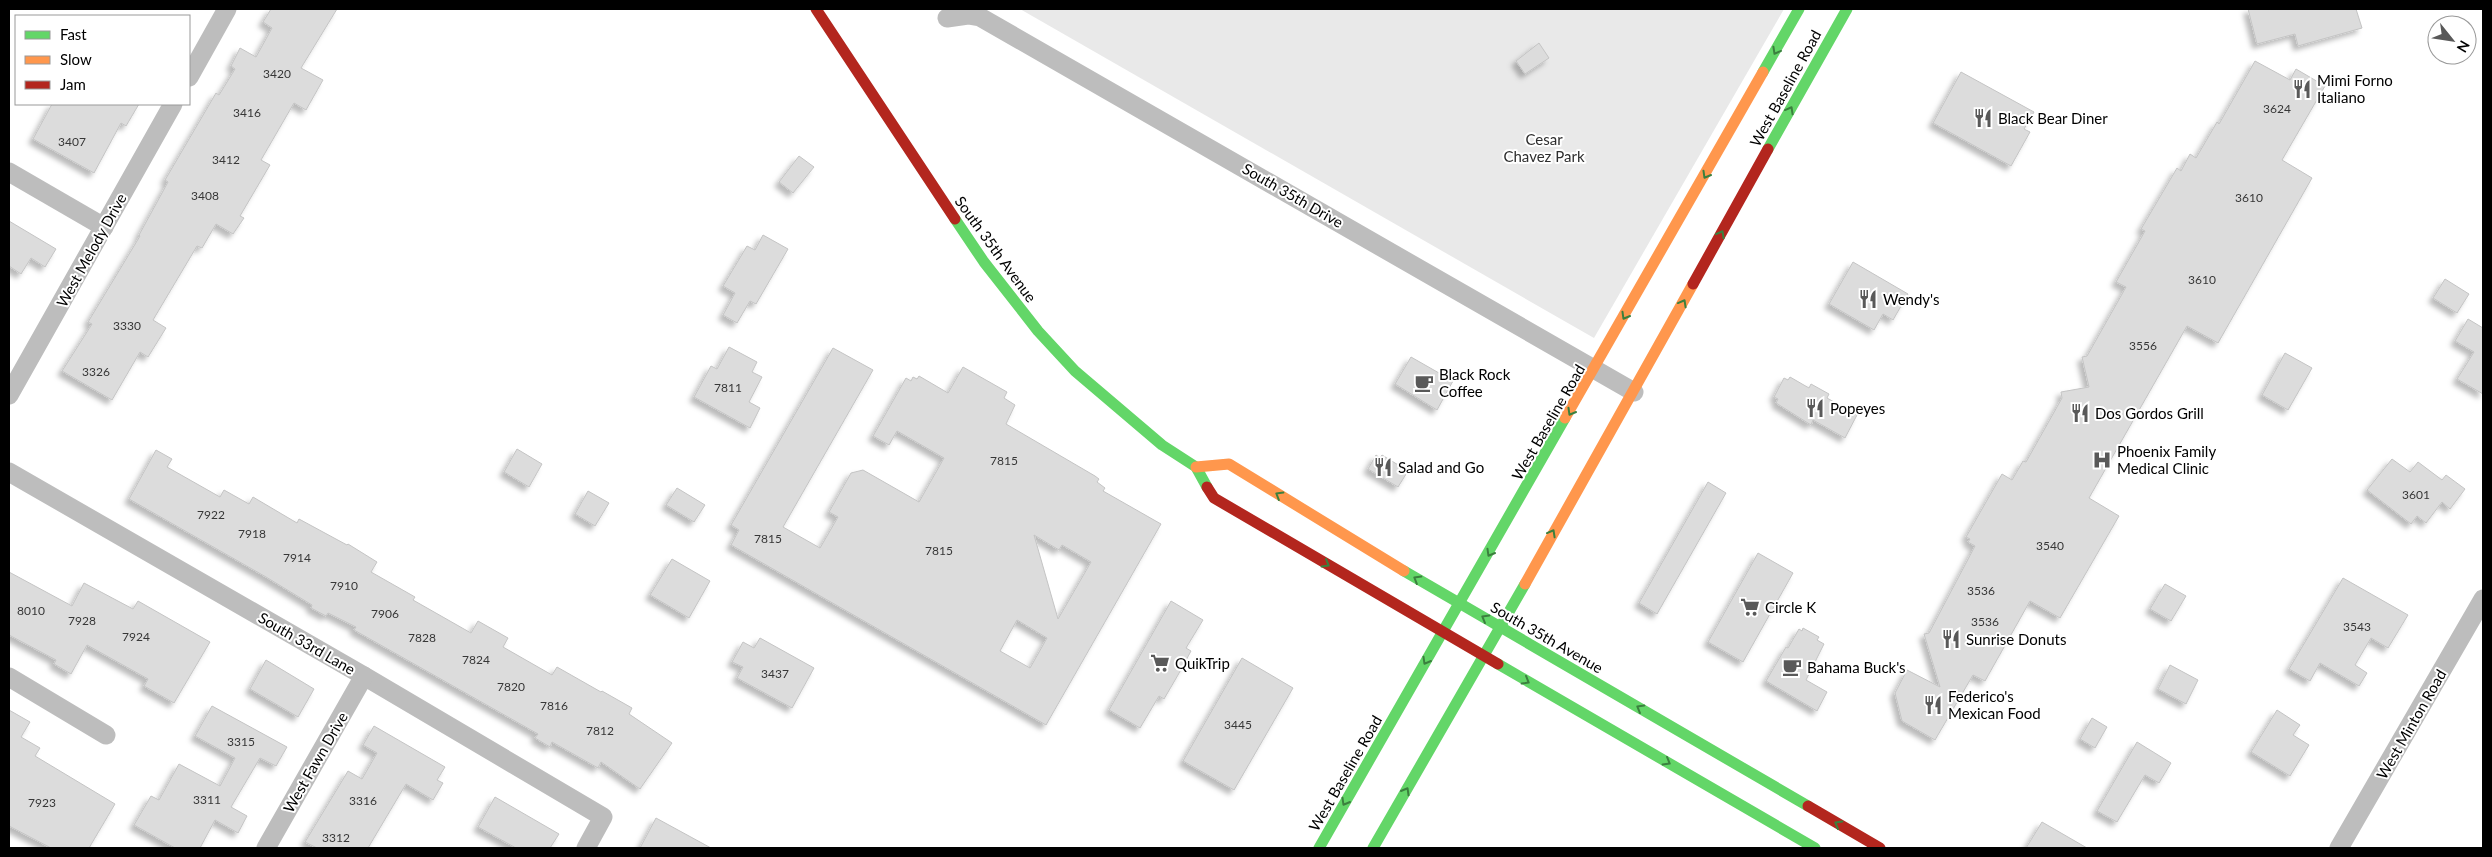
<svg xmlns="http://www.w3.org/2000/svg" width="2492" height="857" font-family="Lato,sans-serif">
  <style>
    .green { fill: #e9e9e9 }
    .building { fill: #dcdcdc; stroke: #c4c4c4; fill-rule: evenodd; filter: url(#shadow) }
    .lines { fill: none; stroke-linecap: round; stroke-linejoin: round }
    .street { stroke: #bdbdbd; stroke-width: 19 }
    .fast { stroke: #63d668; stroke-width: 11 }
    .slow { stroke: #ff974d; stroke-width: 11 }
    .jam { stroke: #b3261e; stroke-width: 11 }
    .oneway { stroke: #3b803e }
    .labels { text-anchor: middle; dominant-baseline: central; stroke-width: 4; stroke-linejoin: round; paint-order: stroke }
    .number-label { font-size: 12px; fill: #373737 }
    .poi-label { font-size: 15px; fill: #000; stroke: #fff; text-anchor: start }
    .street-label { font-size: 15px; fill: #000; stroke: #fff }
    .park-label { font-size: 15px; fill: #2e2e2e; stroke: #fff }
  </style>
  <defs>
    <filter id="shadow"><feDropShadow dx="-4.5" dy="4.5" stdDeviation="2.5" flood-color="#0004"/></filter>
  </defs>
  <rect width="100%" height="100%" fill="#fff"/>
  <path class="green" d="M1020,9H1784L1594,338Z"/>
  <g class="building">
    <path d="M271,9H337L301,68L323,80L306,110L294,103L261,160L270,165L240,216L244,218L233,234L216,224L202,248L197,246L153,320L166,328L148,357L140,352L112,400L62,371L92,324L88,322L140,236L139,235L168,182L165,180L216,93L219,95L235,69L231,66L240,48L256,57L272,28L263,22Z"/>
    <path d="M2248,9H2356L2362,28L2298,46L2295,34L2257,44Z"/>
    <path d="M1539,43L1549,58L1525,74L1516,61Z"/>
    <path d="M2255,61L2290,80L2296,69L2325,86L2282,160L2312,178L2218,343L2187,326L2089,498L2119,516L2060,618L2030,601L1985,681L1973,675L1935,740L1902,721L1895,693L1907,670L1940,687L1924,634L1929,633L1975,546L1968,542L1970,539L1966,537L2002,474L2012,480L2023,461L2026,462L2062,398L2061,392L2089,387L2082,357L2087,356L2126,287L2116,282L2145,231L2141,229L2177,168L2181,171L2190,154L2196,158L2217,122L2219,124Z"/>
    <path d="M1961,72L2034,112L2024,129L2030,132L2011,166L1933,123Z"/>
    <path d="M52,104H139L126,126L121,123L94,173L33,139Z"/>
    <path d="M799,156L814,167L793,193L779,182Z"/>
    <path d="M9,221L56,249L45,267L31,258L21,274L9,266Z"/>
    <path d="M763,235L788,249L756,304L750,301L737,323L723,315L735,293L723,286L747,246L755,250Z"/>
    <path d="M1853,262L1908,294L1893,320L1883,314L1874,330L1829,304Z"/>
    <path d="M2445,279L2469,294L2457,313L2433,298Z"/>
    <path d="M2468,319L2483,328V394L2457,379L2474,352L2455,341Z"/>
    <path d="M729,347L757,362L752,372L762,377L749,402L760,408L750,428L694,397L711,366L717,369Z"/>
    <path d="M833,348L873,370L783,527L820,548L838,517L829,512L851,473L863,470L919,502L944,458L897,431L889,445L873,436L906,378L911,381L913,377L917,379L919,376L948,393L963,367L1007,392L1004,398L1015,405L1006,424L1095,476L1099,479L1097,482L1105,488L1103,491L1161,524L1046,725L731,545L739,530L731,525ZM1034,535L1059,550L1062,545L1091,562L1058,619ZM1017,620L1047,638L1030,668L1000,651Z"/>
    <path d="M2285,353L2312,368L2288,410L2262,395Z"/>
    <path d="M1411,357L1453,381L1437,410L1395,384Z"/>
    <path d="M1790,377L1809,388L1811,384L1829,394L1827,398L1857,415L1845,438L1813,420L1811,425L1776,403L1778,399L1774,397L1784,378L1788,380Z"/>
    <path d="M517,449L542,464L529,487L504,472Z"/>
    <path d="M156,450L172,459L167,467L220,497L224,490L249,504L253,497L297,523L299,519L347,545L348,544L377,562L371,572L415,597L413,600L471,633L478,621L508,638L503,647L552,675L557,667L601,692L602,691L632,708L629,714L672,743L640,789L601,762L598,768L552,742L550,747L535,738L538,734L354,630L356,627L328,613L326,616L311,608L312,605L266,577L129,499Z"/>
    <path d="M1376,455L1380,458L1382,455L1408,471L1398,487L1368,469Z"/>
    <path d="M2392,459L2410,472L2418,462L2442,480L2446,475L2465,489L2450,509L2442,502L2426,523L2417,516L2411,524L2367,490Z"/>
    <path d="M1708,482L1726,493L1657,614L1639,603Z"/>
    <path d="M677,488L705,505L694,522L666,505Z"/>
    <path d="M588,491L609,503L595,526L575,514Z"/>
    <path d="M1758,553L1793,573L1743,662L1708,642Z"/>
    <path d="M672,559L710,581L689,618L650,595Z"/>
    <path d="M9,572L72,606L84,583L133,609L138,601L210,642L174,703L144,686L148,679L87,645L71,674L54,664L56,660L9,635Z"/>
    <path d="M2343,578L2408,615L2388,648L2371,638L2355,665L2367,673L2359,686L2320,663L2310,681L2289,669Z"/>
    <path d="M2165,584L2186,596L2171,621L2150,609Z"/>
    <path d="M1171,601L1203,620L1186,648L1191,651L1178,675L1164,699L1159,696L1140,728L1109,710Z"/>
    <path d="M1803,628L1819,637L1817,640L1824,644L1806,680L1827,692L1817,711L1766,681L1786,647L1788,648L1799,629L1802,631Z"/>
    <path d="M760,638L814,668L792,708L737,678L743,667L732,662L743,642L754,648Z"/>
    <path d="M1242,658L1293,688L1234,790L1183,761Z"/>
    <path d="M266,660L314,689L298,717L250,689Z"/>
    <path d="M2170,665L2198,680L2186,704L2158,689Z"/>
    <path d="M212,706L287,747L276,766L260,758L231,807L247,816L238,833L215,820L200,848H175L134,825L151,796L159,800L179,764L220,786L235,758L195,736Z"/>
    <path d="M9,710L30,722L21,737L40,748L35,756L115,804L89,848H51L9,826Z"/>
    <path d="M2277,710L2300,725L2293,735L2309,745L2290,776L2251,752Z"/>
    <path d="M2092,718L2107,727L2095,748L2080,739Z"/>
    <path d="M374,726L445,767L437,780L443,783L433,800L406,784L368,848H317L305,842L348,771L362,779L377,753L363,745Z"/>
    <path d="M2137,742L2171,763L2159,783L2145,775L2117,822L2097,811Z"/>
    <path d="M495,797L559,834L550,848H516L478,827Z"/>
    <path d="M656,818L711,848H640Z"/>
    <path d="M2042,822L2087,848H2026Z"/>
  </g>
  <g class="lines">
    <g class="street">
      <path d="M947,18L968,15L980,17L1634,392"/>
      <path d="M189,77L227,9"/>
      <path d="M9,172L104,227"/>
      <path d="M9,395L173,104"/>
      <path d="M9,472L364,676L603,817L586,848"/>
      <path d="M9,677L106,735"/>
      <path d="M266,848L364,676"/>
      <path d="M2339,848L2483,599"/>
    </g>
    <g class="fast">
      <path d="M1763,72L1799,9"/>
      <path d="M1768,149L1847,9"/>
      <path d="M955,219L984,262L1038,331L1075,371L1162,445L1196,467L1207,487"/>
      <path d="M1404,571L1808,806"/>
      <path d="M1498,664L1815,848"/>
      <path d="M1319,848L1565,418"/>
      <path d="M1373,848L1525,584"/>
    </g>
    <g class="slow">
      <path d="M1565,418L1763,72"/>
      <path d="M1196,467L1229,464L1404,571"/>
      <path d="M1525,584L1693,284"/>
    </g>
    <g class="jam">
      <path d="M816,9L955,219"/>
      <path d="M1693,284L1768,149"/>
      <path d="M1207,487L1214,498L1498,664"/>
      <path d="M1808,806L1880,848"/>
    </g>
  </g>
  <defs><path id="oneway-chevron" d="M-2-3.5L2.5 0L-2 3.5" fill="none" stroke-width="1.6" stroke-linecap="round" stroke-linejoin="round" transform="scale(1.25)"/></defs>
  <g class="oneway">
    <use href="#oneway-chevron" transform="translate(1776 51) rotate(119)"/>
    <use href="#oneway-chevron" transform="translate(1790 110) rotate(-61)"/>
    <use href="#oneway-chevron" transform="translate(1706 175) rotate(120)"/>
    <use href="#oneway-chevron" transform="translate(1721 234) rotate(-61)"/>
    <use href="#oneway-chevron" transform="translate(1683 303) rotate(-61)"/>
    <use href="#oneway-chevron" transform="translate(1625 316) rotate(120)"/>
    <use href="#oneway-chevron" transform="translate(1571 412) rotate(120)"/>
    <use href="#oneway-chevron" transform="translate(1279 495) rotate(-149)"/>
    <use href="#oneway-chevron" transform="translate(1552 533) rotate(-61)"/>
    <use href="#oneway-chevron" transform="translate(1490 553) rotate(120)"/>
    <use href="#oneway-chevron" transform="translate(1326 564) rotate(30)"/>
    <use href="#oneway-chevron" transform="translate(1417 579) rotate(-149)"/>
    <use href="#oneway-chevron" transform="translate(1485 618) rotate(-150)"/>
    <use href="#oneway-chevron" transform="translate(1426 661) rotate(120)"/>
    <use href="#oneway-chevron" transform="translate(1526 681) rotate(30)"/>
    <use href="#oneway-chevron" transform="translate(1640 708) rotate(-150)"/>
    <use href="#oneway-chevron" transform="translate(1667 762) rotate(30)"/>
    <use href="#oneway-chevron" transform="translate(1406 791) rotate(-60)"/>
    <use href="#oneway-chevron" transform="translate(1345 802) rotate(120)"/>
    <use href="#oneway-chevron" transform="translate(1838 824) rotate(-150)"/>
  </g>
  <defs>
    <g id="restaurant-bare" transform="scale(1.5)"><path d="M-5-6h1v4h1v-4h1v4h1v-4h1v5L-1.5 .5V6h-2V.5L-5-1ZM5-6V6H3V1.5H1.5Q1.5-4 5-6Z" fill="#595959" stroke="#fff" stroke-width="2.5" paint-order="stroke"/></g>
    <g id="cafe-bare" transform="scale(1.5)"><path d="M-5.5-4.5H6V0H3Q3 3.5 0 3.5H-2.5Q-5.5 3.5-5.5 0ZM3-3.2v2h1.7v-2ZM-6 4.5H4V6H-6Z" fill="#595959" stroke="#fff" stroke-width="2.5" paint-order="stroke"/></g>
    <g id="hospital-bare" transform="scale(1.5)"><path d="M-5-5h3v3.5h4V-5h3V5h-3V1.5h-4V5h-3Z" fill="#595959" stroke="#fff" stroke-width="2.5" paint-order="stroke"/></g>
    <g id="supermarket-bare" transform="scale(1.5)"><path d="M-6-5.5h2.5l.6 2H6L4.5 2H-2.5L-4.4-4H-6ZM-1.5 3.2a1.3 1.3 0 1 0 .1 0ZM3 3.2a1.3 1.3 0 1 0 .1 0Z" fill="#595959" stroke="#fff" stroke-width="2.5" paint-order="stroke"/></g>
  </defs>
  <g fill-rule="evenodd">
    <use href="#restaurant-bare" x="2302" y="89"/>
    <use href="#restaurant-bare" x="1983" y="118"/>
    <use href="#restaurant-bare" x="1868" y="299"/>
    <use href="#cafe-bare" x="1424" y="383"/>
    <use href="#restaurant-bare" x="1815" y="408"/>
    <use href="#restaurant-bare" x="2080" y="413"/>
    <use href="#hospital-bare" x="2102" y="460"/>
    <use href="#restaurant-bare" x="1383" y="467"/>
    <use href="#supermarket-bare" x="1750" y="607"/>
    <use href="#restaurant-bare" x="1951" y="639"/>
    <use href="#supermarket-bare" x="1160" y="663"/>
    <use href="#cafe-bare" x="1792" y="667"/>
    <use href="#restaurant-bare" x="1933" y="705"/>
  </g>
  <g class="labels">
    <g class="number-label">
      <text x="277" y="73">3420</text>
      <text x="2277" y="108">3624</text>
      <text x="247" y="112">3416</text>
      <text x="72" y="141">3407</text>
      <text x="226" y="159">3412</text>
      <text x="205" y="195">3408</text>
      <text x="2249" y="197">3610</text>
      <text x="2202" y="279">3610</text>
      <text x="127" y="325">3330</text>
      <text x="2143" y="345">3556</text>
      <text x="96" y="371">3326</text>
      <text x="728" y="387">7811</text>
      <text x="1004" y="460">7815</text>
      <text x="2416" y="494">3601</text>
      <text x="211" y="514">7922</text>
      <text x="252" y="533">7918</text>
      <text x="768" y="538">7815</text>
      <text x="2050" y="545">3540</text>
      <text x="939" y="550">7815</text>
      <text x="297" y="557">7914</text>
      <text x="344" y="585">7910</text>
      <text x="1981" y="590">3536</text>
      <text x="31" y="610">8010</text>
      <text x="385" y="613">7906</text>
      <text x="82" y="620">7928</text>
      <text x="1985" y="621">3536</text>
      <text x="2357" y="626">3543</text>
      <text x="136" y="636">7924</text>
      <text x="422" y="637">7828</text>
      <text x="476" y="659">7824</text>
      <text x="775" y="673">3437</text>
      <text x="511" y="686">7820</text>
      <text x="554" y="705">7816</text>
      <text x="1238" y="724">3445</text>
      <text x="600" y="730">7812</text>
      <text x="241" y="741">3315</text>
      <text x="207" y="799">3311</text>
      <text x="363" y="800">3316</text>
      <text x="42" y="802">7923</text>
      <text x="336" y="837">3312</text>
    </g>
    <g class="poi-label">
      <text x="2317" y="80">Mimi Forno<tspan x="2317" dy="17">Italiano</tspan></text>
      <text x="1998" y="118">Black Bear Diner</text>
      <text x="1883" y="299">Wendy's</text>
      <text x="1439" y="374">Black Rock<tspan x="1439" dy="17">Coffee</tspan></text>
      <text x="1830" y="408">Popeyes</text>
      <text x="2095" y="413">Dos Gordos Grill</text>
      <text x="2117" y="451">Phoenix Family<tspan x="2117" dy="17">Medical Clinic</tspan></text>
      <text x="1398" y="467">Salad and Go</text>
      <text x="1765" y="607">Circle K</text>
      <text x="1966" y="639">Sunrise Donuts</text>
      <text x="1175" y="663">QuikTrip</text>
      <text x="1807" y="667">Bahama Buck's</text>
      <text x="1948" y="696">Federico's<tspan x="1948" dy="17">Mexican Food</tspan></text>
    </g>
    <g class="street-label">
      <text transform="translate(1785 88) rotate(-61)">West Baseline Road</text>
      <text transform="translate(1293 195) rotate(30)">South 35th Drive</text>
      <text transform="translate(996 249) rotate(54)">South 35th Avenue</text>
      <text transform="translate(91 250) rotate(-61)">West Melody Drive</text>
      <text transform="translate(1548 422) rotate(-60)">West Baseline Road</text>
      <text transform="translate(1547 637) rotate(30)">South 35th Avenue</text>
      <text transform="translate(307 643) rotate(30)">South 33rd Lane</text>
      <text transform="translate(2411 724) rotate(-60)">West Minton Road</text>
      <text transform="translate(315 762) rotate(-60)">West Fawn Drive</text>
      <text transform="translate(1345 773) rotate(-60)">West Baseline Road</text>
    </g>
    <g class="park-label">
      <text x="1544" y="139">Cesar<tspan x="1544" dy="17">Chavez Park</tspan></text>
    </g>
  </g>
  <rect width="2492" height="857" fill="none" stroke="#000000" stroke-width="20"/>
  <rect x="15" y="15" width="175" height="90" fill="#ffffff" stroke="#999999"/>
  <rect x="25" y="31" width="25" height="8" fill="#63d668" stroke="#999999"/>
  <text x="60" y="40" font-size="15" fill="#000000">Fast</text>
  <rect x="25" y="56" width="25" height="8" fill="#ff974d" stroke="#999999"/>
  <text x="60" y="65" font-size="15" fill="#000000">Slow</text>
  <rect x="25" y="81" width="25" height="8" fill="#b3261e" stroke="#999999"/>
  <text x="60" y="90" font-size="15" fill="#000000">Jam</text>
  <g transform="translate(2452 40) rotate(120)"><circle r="24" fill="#ffffff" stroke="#999999"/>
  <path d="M0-4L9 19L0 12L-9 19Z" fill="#595959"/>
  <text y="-8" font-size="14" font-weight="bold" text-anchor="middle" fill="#000000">N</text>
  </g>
</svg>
